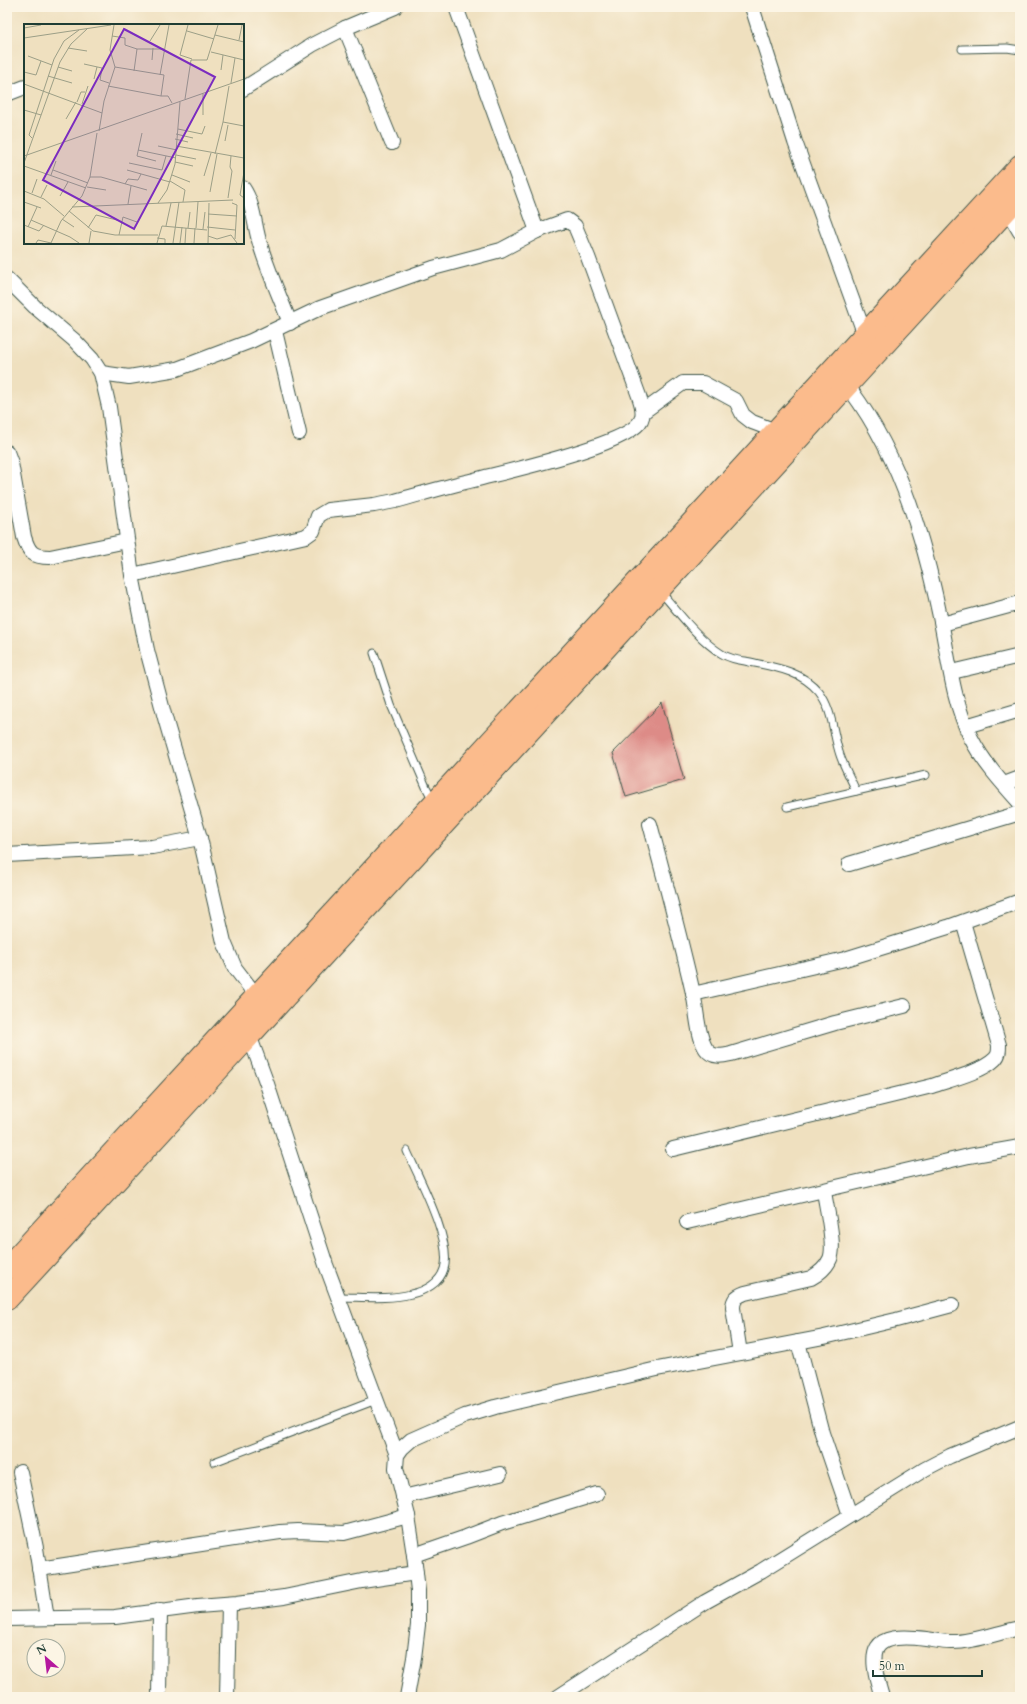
<svg xmlns="http://www.w3.org/2000/svg" width="1027" height="1704" font-family="Cardo,serif">
  <style>
    .building { fill: #dd8b87 }
    .lines { fill: none; stroke-linecap: round; stroke-linejoin: round }
    .service-casing { stroke: #3e5549; stroke-width: 9 }
    .minor-casing { stroke: #3e5549; stroke-width: 16 }
    .trunk-casing { stroke: #3e5549; stroke-width: 24 }
    .service { stroke: #fff; stroke-width: 7 }
    .minor { stroke: #fff; stroke-width: 14 }
    .trunk { stroke: #fbbb8c; stroke-width: 22 }
    .inset-road { fill: none; stroke: #9c9f87; stroke-width: 1 }
    .view { fill: #7b2cbf; fill-opacity: 0.15; stroke: #7b2cbf; stroke-width: 2 }
    .inset-edge { fill: none; stroke: #1f3d34; stroke-width: 2 }
  </style>
  <rect width="100%" height="100%" fill="#fcf5e5"/>
  <filter id="ink" filterUnits="userSpaceOnUse"><feTurbulence type="fractalNoise" baseFrequency=".025" numOctaves="2"/><feDisplacementMap in="SourceGraphic" scale="8" xChannelSelector="R" yChannelSelector="G"/><feConvolveMatrix kernelMatrix="1 2 1 2 8 2 1 2 1" color-interpolation-filters="sRGB"/></filter>
  <filter id="wash" filterUnits="userSpaceOnUse"><feTurbulence type="fractalNoise" baseFrequency=".012" numOctaves="4" result="noise"/><feDisplacementMap in="SourceGraphic" scale="16" xChannelSelector="R" yChannelSelector="G"/><feGaussianBlur stdDeviation="0.9" result="paint"/><feColorMatrix in="noise" values="0 0 0 0 0 0 0 0 0 0 0 0 0 0 0 0 0 1.4 0 .05"/><feComposite in="paint" operator="in"/></filter>
  <g filter="url(#wash)">
    <rect width="100%" height="100%" fill="#efe0bf"/>
    <g id="blocks">
      <path class="building" d="M662,703L684,780L626,797L613,753Z"/>
    </g>
  </g>
  <g filter="url(#ink)">
    <use href="#blocks" fill-opacity="0" stroke="#3e5549" stroke-width="1"/>
    <g class="lines">
      <g class="service-casing">
        <g id="service">
          <path d="M962,49L1007,48L1020,50"/>
          <path d="M660,591C677,611 700,641 722,654C729,658 737,660 745,661C772,667 800,669 819,692C833,710 833,735 840,755C844,767 851,779 856,791"/>
          <path d="M374,653L391,705L426,787L433,800"/>
          <path d="M787,807L926,775"/>
          <path d="M338,1297C362,1297 388,1300 411,1294C425,1291 440,1283 444,1269C453,1242 419,1178 407,1151"/>
          <path d="M214,1462L376,1400"/>
        </g>
      </g>
      <g class="minor-casing">
        <g id="minor">
          <path d="M456,7L537,231"/>
          <path d="M752,7L795,142L865,335"/>
          <path d="M345,28L392,143"/>
          <path d="M243,89L312,45L345,28L395,7"/>
          <path d="M7,94L25,87"/>
          <path d="M243,188C254,204 254,225 260,244C268,271 280,297 290,323"/>
          <path d="M1003,203L1020,232"/>
          <path d="M7,279L35,307L74,340L92,359L101,373L109,407L132,575L147,650L165,718L200,838L224,942L235,968L261,1002"/>
          <path d="M275,331L299,433"/>
          <path d="M101,373L129,377L177,369L251,341L320,308L433,268L501,250L537,231L567,220L575,226L588,257L639,396C641,403 645,412 641,420C630,445 504,472 474,480C447,486 421,494 395,501L374,505L328,510L318,516L313,531L306,536L132,575"/>
          <path d="M842,379C896,445 922,531 939,612C948,652 952,701 971,738C983,762 1002,783 1020,803"/>
          <path d="M643,412L683,383H703L736,401L743,415L752,422L776,431"/>
          <path d="M7,452L11,463L24,537C29,553 33,557 50,557L127,541"/>
          <path d="M942,624L1020,603"/>
          <path d="M952,672L1020,656"/>
          <path d="M966,726L1020,710"/>
          <path d="M1004,784L1020,778"/>
          <path d="M650,824C665,880 680,936 693,993C697,1009 697,1035 706,1049C712,1058 722,1056 731,1054L835,1023L904,1006"/>
          <path d="M7,855L152,847L200,838"/>
          <path d="M849,864L1020,813"/>
          <path d="M693,994L845,959L948,927L1020,901"/>
          <path d="M249,1035L267,1084L326,1265L397,1455"/>
          <path d="M673,1149L932,1086C949,1080 982,1072 995,1059C999,1055 999,1051 999,1045L963,922"/>
          <path d="M687,1222L969,1156L1020,1147"/>
          <path d="M798,1342L822,1433L850,1515"/>
          <path d="M740,1353L733,1308C733,1299 737,1296 745,1293L811,1278C820,1273 826,1268 830,1259C836,1245 826,1207 824,1191"/>
          <path d="M20,1472L36,1548L47,1618"/>
          <path d="M403,1497L500,1474"/>
          <path d="M414,1555L466,1537L502,1523L597,1494"/>
          <path d="M39,1569L280,1532L298,1531L344,1533L408,1516"/>
          <path d="M7,1619L115,1617L198,1606L237,1603L284,1597L362,1581L416,1573"/>
          <path d="M159,1697L160,1610"/>
          <path d="M227,1697L229,1604"/>
          <path d="M407,1697L414,1658L418,1625V1591L414,1555L408,1516L396,1468L397,1455L402,1448L411,1440L465,1416L495,1407L657,1369L824,1337L896,1320L952,1305"/>
          <path d="M558,1697L705,1602L761,1571L925,1469L950,1456L1020,1427"/>
          <path d="M882,1697C867,1649 870,1632 926,1639C934,1640 942,1642 950,1642C969,1643 997,1633 1016,1629"/>
        </g>
      </g>
      <g class="trunk-casing">
        <g id="trunk">
          <path d="M7,1268L1020,166"/>
          <path d="M7,1299L847,385L1020,195"/>
        </g>
      </g>
      <use href="#service" class="service"/>
      <use href="#minor" class="minor"/>
      <use href="#trunk" class="trunk"/>
    </g>
  </g>
  <g transform="translate(24 24)">
    <rect width="220" height="220" fill="#efe0bf"/>
    <path class="inset-road" d="M164,1L156,31L168,35M0,4L17,1M163,7L190,15M191,11L220,18M88,12L101,14V21L113,25L110,47M0,14L87,1M215,16L218,1M126,17L136,1M44,24L63,27M113,25H140M187,28L220,36M4,32L28,41M128,36L129,24M60,40L78,44L76,56L85,59M34,43L48,47M197,46L199,31M0,48L12,51L17,37M136,51L145,1M24,52L48,59M70,55L73,43M207,59L211,34M0,60L78,89M84,62L137,72L140,51L91,43M205,62L199,98L220,102M137,72H144L148,79M161,75L167,36H183L194,1M53,78L57,68H61M58,80L64,62M0,86L17,91M179,91V70M42,95L52,78M154,105L178,110L181,102M75,107L80,77L91,43L86,26L90,1M118,109L113,132L132,137M152,110L169,114M8,114L5,111L30,35L40,17L55,6M151,115L164,118M201,117L204,101M134,122L153,126M152,122L220,134M114,126L152,134M191,130L199,98M152,131L172,135M0,132L220,55M151,138L169,142M0,139L36,38L47,20L63,5M105,139L138,146L142,132M0,142L62,164M29,146L64,159M103,146L146,158M220,148L216,171L220,174M27,151L32,137M148,151L166,158M180,152L187,129M66,153L73,109M146,157L161,166L159,178M101,160L104,155L114,156L117,150M63,163L82,166M0,167L20,175L40,192M186,168L193,130M8,169L13,155M36,172L44,158M17,173L23,161M204,174L208,147L206,143L207,132M0,178L17,184M134,179L143,166L151,140L156,78M208,179L213,181L211,215M104,180L107,162M48,183L209,176M45,187L69,207L91,211H134M184,190L213,192M38,195L50,203M7,196L46,213L55,219M0,201L15,207L20,201M142,202L147,179M4,203L13,183M183,203L211,206M64,204L72,191L93,196M164,204L166,188M172,204L174,178M179,205L181,188M95,211L99,193L113,198M184,212L193,215L207,211L213,219M133,214L141,215V219M12,219L14,216L27,219M27,219L37,197L58,172L66,153H77L123,166M65,219L67,207M133,219L138,202L183,206M149,219L155,178M156,219L158,203M161,219L162,204M170,219L171,204M184,219L185,179"/>
    <path class="view" d="M100,5L191,53L110,205L19,156Z"/>
    <rect width="220" height="220" class="inset-edge"/>
  </g>
  <rect width="1027" height="1704" fill="none" stroke="#fcf5e5" stroke-width="24"/>
  <g transform="translate(46 1658) rotate(332)"><circle r="19" fill="#fcf5e5" stroke="#a4ab9e"/>
  <path d="M0-3L7 15L0 10L-7 15Z" fill="#b5179e"/>
  <text y="-6" font-size="11" font-weight="bold" text-anchor="middle" fill="#1f3d34">N</text>
  </g>
  <path d="M873 1670v6h109v-6" fill="none" stroke="#1f3d34" stroke-width="2"/>
  <text x="879" y="1670" font-size="12" fill="#1f3d34" stroke="#fcf5e5" stroke-width="3" paint-order="stroke">50 m</text>
</svg>
